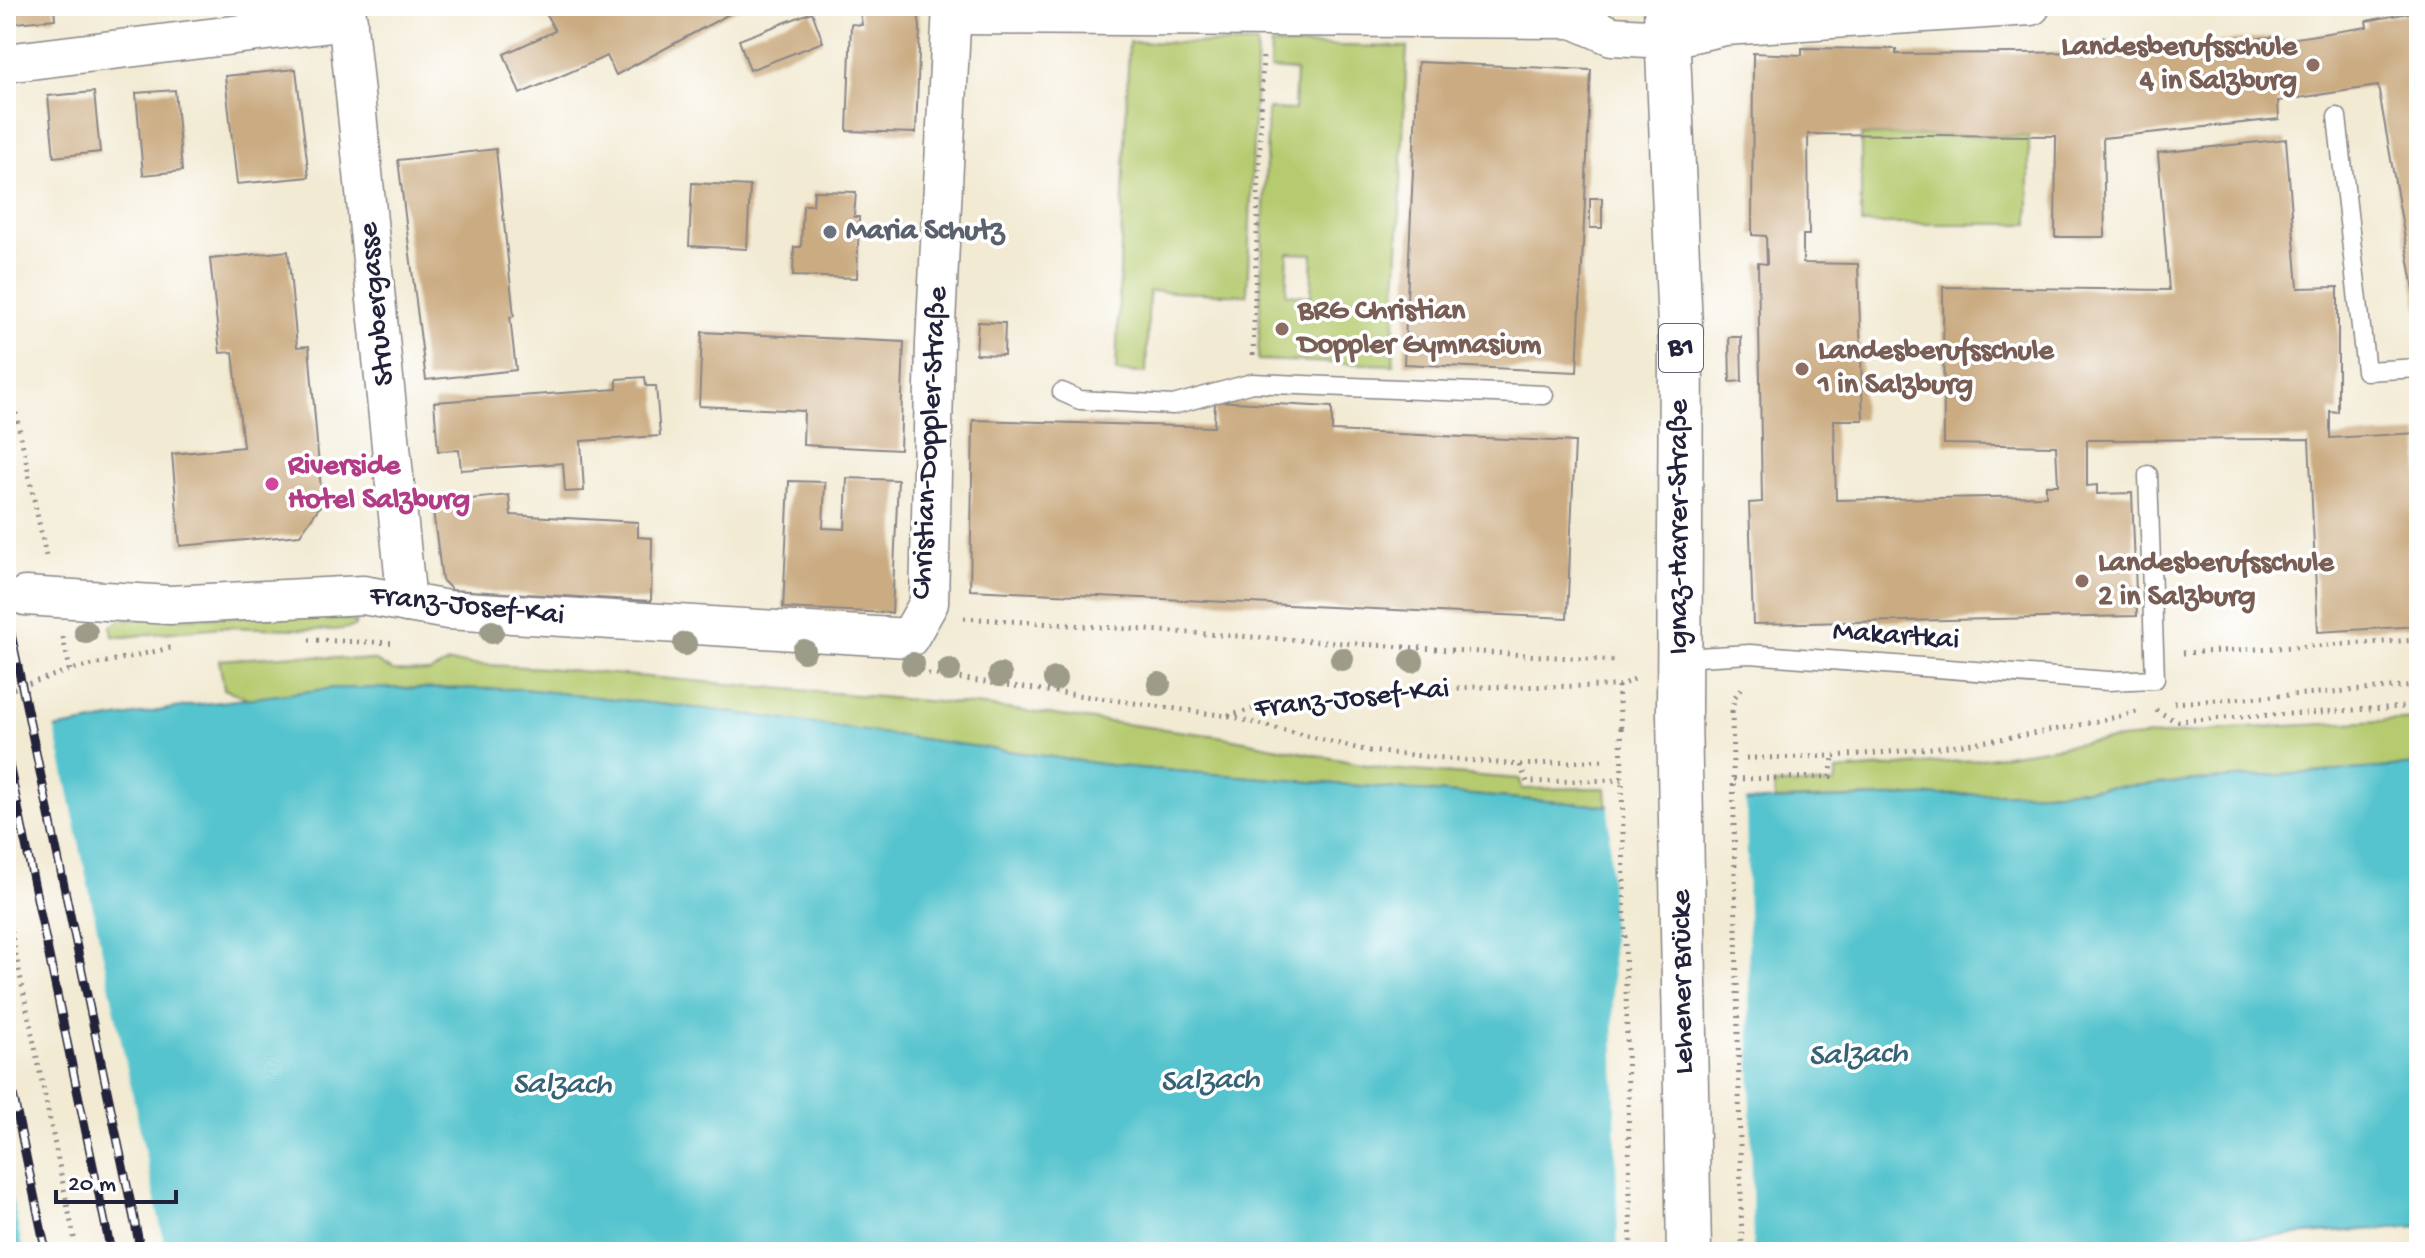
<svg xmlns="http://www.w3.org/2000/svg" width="2425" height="1258" font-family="'Gochi Hand',sans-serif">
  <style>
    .green { fill: #b6cb6f; stroke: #6c7655; stroke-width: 2; fill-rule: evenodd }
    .water { fill: #57c4ce; stroke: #3c7384; stroke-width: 2 }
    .pier { fill: #f2ead3 }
    .building { fill: #cbac82 }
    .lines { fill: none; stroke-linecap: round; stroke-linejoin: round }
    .lane-casing { stroke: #8a8687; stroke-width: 21 }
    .street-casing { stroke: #8a8687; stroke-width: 41 }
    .primary-casing { stroke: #8a8687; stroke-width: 47 }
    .path { stroke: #8a8687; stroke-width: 5; stroke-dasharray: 2 6; stroke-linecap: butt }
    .lane { stroke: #fff; stroke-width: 18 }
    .street { stroke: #fff; stroke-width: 38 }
    .primary { stroke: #fff; stroke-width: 44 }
    .rail-casing { stroke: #22223b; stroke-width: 9 }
    .rail { stroke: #fff; stroke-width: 6; stroke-dasharray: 18; stroke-linecap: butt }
    .primary-bridge-casing { stroke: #8a8687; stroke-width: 47; stroke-linecap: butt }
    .path-bridge { stroke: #8a8687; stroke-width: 5; stroke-dasharray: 2 6; stroke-linecap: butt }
    .primary-bridge { stroke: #fff; stroke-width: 44 }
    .tree { fill: #9c9c89 }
    .education-dot { fill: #8d6e63; stroke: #fff; stroke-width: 3 }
    .worship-dot { fill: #6b7280; stroke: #fff; stroke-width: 3 }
    .hotel-dot { fill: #d1479c; stroke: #fff; stroke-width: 3 }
    .labels { text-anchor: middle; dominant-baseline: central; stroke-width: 7; stroke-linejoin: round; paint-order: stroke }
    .shield { fill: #fff; stroke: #646476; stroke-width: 2 }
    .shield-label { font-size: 28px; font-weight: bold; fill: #22223b }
    .education-label { font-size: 30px; font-weight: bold; fill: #785e54; stroke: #fff; text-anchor: start }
    .worship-label { font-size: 30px; font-weight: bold; fill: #5b616d; stroke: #fff; text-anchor: start }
    .street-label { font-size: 30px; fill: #22223b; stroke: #fff }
    .hotel-label { font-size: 30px; font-weight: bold; fill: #b23c85; stroke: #fff; text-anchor: start }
    .water-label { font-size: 32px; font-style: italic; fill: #376376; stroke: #fff }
  </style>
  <rect width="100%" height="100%" fill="#fff"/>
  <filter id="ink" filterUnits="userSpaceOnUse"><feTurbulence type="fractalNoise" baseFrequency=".0125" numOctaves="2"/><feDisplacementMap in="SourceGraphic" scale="16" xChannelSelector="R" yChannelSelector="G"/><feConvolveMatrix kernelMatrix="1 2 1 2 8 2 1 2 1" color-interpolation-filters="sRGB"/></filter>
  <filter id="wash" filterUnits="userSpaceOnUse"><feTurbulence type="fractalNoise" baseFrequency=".006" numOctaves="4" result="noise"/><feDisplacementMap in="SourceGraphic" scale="32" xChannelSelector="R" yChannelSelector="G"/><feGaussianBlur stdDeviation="1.8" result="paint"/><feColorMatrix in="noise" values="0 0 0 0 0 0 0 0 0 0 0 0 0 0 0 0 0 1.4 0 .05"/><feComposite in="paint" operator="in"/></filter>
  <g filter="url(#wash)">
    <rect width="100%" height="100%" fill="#f2ead3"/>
    <g class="green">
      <path d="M1129,42L1257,44L1247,295L1149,291L1146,373L1116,372Z"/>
      <path d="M1271,45L1407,47L1393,365L1258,360L1268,109L1294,110L1296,71L1270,69ZM1288,253L1313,254L1311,296L1286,294Z"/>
      <path d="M1861,135L2029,136V224H1861Z"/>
      <path d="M242,616L334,617L356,622L354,627L334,630L220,627L124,637L113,636L111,626L123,619Z"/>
      <path d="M297,655L376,661L393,671L430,672L448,663L544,668L984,706L1218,736L1387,769L1520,779L1522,789L1606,788L1607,806L1116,766L722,711L523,689L335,688L249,699L224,689L219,660Z"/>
      <path d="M2419,719V765L2044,792L1775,800L1774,785L1835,784L1837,771L1975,760L2088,742L2230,729Z"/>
    </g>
    <path class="water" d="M335,688L523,689L722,711L1116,766L1607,806L2044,792L2419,765V1226L2236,1239L2059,1240L2009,1252H6V737L187,706Z"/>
    <g class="pier">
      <path d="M54,725L166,1252H23L6,1169V733Z"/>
      <path d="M1746,797L1753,1252H1618L1609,802Z"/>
    </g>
    <g id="blocks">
      <g class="building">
        <path d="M6,6H54L55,19L6,24Z"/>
        <path d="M563,6H744L616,75L607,56L520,94L504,54L555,31L546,14Z"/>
        <path d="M859,6H917L920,27L916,133L847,131L851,24L862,25Z"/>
        <path d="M2419,11V318L2378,86L2278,101L2279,119L2103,138L2105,237H2055L2056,136L1808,134L1809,235H1803V263L1858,264L1863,420H1834L1836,500L2046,496V485H2058L2056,446L1944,444L1943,287L2169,290L2158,153L2286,139L2298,288L2338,287V412L2330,411V438L2419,433V626L2318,632L2309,439L2087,440V486L2097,485V494L2132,493L2137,616L1753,624L1749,503L1762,502L1758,263L1767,264L1766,236L1752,235L1753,53L1802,55V48L1896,49V54L2119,52L2271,37V42L2367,27L2366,21Z"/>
        <path d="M812,12L823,42L750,70L739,40Z"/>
        <path d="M1418,62L1591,70L1577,372L1404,364Z"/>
        <path d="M296,69L309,177L237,184L225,76Z"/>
        <path d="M175,90L182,171L143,175L136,93Z"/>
        <path d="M94,92L100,152L54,157L48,96Z"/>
        <path d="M496,149L514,316L510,317L516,370L426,380L398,160Z"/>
        <path d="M692,183L750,186L747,249L689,246Z"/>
        <path d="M814,191L856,192L854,217H859L857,278L793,276L794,247H801L803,205H813Z"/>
        <rect x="1590" y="198" width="12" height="30"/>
        <path d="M288,251L297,347L309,346L322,503L300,535L180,546L172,454L243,447L233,352L220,353L210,259Z"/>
        <path d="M978,322L1005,323L1004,355L976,354Z"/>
        <path d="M702,332L904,342L900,450L803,445L804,411L699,406Z"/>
        <path d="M1729,337H1741L1742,381L1730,382Z"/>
        <path d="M645,377L646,386H656L660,436L581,441L584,491L565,492L563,463L461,470L459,450L438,451L434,402L617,389V379Z"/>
        <path d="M1215,401L1332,407V431L1575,442L1567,618L970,590L973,420L1214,427Z"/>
        <path d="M847,478L898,480L892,613L783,608L789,481L825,482L823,528L845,529Z"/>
        <path d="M509,495L511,515L638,522V537L652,538L651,601L452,590L442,580L432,503Z"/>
      </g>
    </g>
  </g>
  <g filter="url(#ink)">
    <use href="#blocks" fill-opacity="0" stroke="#8a8687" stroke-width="2"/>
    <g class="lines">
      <g class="lane-casing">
        <g id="lane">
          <path d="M2337,117L2366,371L2419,368"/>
          <path d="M1062,392L1080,400L1173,405L1252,383L1544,395"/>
          <path d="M1680,658L1750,654L2108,681L2155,679L2148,475"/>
        </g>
      </g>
      <g class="street-casing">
        <g id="street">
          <path d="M346,6L407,603"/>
          <path d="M953,15L1573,19L1612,36L1666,39L1725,26L2031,6"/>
          <path d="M6,63L348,21"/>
          <path d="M25,596L170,605L363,595L448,610L909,638L929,603L935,343L952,6"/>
        </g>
      </g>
      <g class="primary-casing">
        <path id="primary" d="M1666,6L1681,350L1679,713"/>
      </g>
      <g class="path">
        <path d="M2105,36L2106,52"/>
        <path d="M1253,355L1263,53"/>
        <path d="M6,366L47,561"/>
        <path d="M964,618L1617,661"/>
        <path d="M63,637L70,670"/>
        <path d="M309,640L395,643"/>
        <path d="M2183,653L2419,640"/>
        <path d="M928,674L1227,716L1368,751L1520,765L1603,760"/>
        <path d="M1618,686L1621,728"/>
        <path d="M6,691L70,670L175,647"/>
        <path d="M2174,703L2419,686"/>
        <path d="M2156,710L2175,721L2419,706"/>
        <path d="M1732,712L1734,698L1744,684"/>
        <path d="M1228,716L1274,703L1471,687L1618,686L1637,678"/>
        <path d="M1746,758C1876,758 2011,743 2137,712"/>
        <path d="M1520,765L1527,782L1622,780"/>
        <path d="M1734,779L1830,777L1833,758"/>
        <path d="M6,907L77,1252"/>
      </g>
      <use href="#lane" class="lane"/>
      <use href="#street" class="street"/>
      <use href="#primary" class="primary"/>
      <g class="rail-casing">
        <g id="rail">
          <path d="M6,610L141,1252"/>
          <path d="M6,750L111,1252"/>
          <path d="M6,1061L46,1252"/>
        </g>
      </g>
      <use href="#rail" class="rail"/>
      <g class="primary-bridge-casing">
        <path id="primary-bridge" d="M1679,713L1689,1252"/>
      </g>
      <g class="path-bridge">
        <path d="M1732,712L1742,1252"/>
        <path d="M1621,728L1631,1252"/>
      </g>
      <use href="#primary-bridge" class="primary-bridge"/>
    </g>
    <g class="tree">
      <circle cx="86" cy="632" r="12"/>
      <circle cx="492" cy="632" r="12"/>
      <circle cx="685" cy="644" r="12"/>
      <circle cx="804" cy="651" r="12"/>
      <circle cx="1342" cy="659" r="12"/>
      <circle cx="1412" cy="661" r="12"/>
      <circle cx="913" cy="664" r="12"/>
      <circle cx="949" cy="670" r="12"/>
      <circle cx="1000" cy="675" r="12"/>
      <circle cx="1055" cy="679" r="12"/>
      <circle cx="1159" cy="684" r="12"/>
    </g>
  </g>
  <g class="education-dot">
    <circle cx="2313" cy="65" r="8"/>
    <circle cx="1282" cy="329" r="8"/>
    <circle cx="1802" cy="369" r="8"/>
    <circle cx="2082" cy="581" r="8"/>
  </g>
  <circle class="worship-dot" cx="830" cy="232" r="8"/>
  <circle class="hotel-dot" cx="272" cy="484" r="8"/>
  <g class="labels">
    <rect class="shield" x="1659" y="324" width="44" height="48" rx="6"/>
    <g class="shield-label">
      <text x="1681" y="348">B1</text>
    </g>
    <g class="education-label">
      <text x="2297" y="48" text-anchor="end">Landesberufsschule<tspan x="2297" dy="34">4 in Salzburg</tspan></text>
      <text x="1298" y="312">BRG Christian<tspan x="1298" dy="34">Doppler Gymnasium</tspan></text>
      <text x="1818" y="352">Landesberufsschule<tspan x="1818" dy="34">1 in Salzburg</tspan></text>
      <text x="2098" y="564">Landesberufsschule<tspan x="2098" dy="34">2 in Salzburg</tspan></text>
    </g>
    <g class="worship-label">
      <text x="846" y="232">Maria Schutz</text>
    </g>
    <g class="street-label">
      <text transform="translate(378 304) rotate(-96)">Strubergasse</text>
      <text transform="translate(931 443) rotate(-87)">Christian-Doppler-Straße</text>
      <text transform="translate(1680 527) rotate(-90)">Ignaz-Harrer-Straße</text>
      <text transform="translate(467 607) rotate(6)">Franz-Josef-Kai</text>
      <text transform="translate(1896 637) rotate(4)">Makartkai</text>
      <text transform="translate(1352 700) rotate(-6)">Franz-Josef-Kai</text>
      <text transform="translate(1684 982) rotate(-91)">Lehener Brücke</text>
    </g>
    <g class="hotel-label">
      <text x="288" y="467">Riverside<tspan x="288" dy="34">Hotel Salzburg</tspan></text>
    </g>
    <g class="water-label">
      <text transform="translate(1858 1056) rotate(-2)">Salzach</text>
      <text transform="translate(1210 1082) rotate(-2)">Salzach</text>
      <text x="562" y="1086">Salzach</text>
    </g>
  </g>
  <rect width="2425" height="1258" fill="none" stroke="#fff" stroke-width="32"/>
  <path d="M56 1190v12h120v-12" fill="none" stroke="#22223b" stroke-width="4"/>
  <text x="68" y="1190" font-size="24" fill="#22223b" stroke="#ffffff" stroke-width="6" paint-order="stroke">20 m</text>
</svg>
